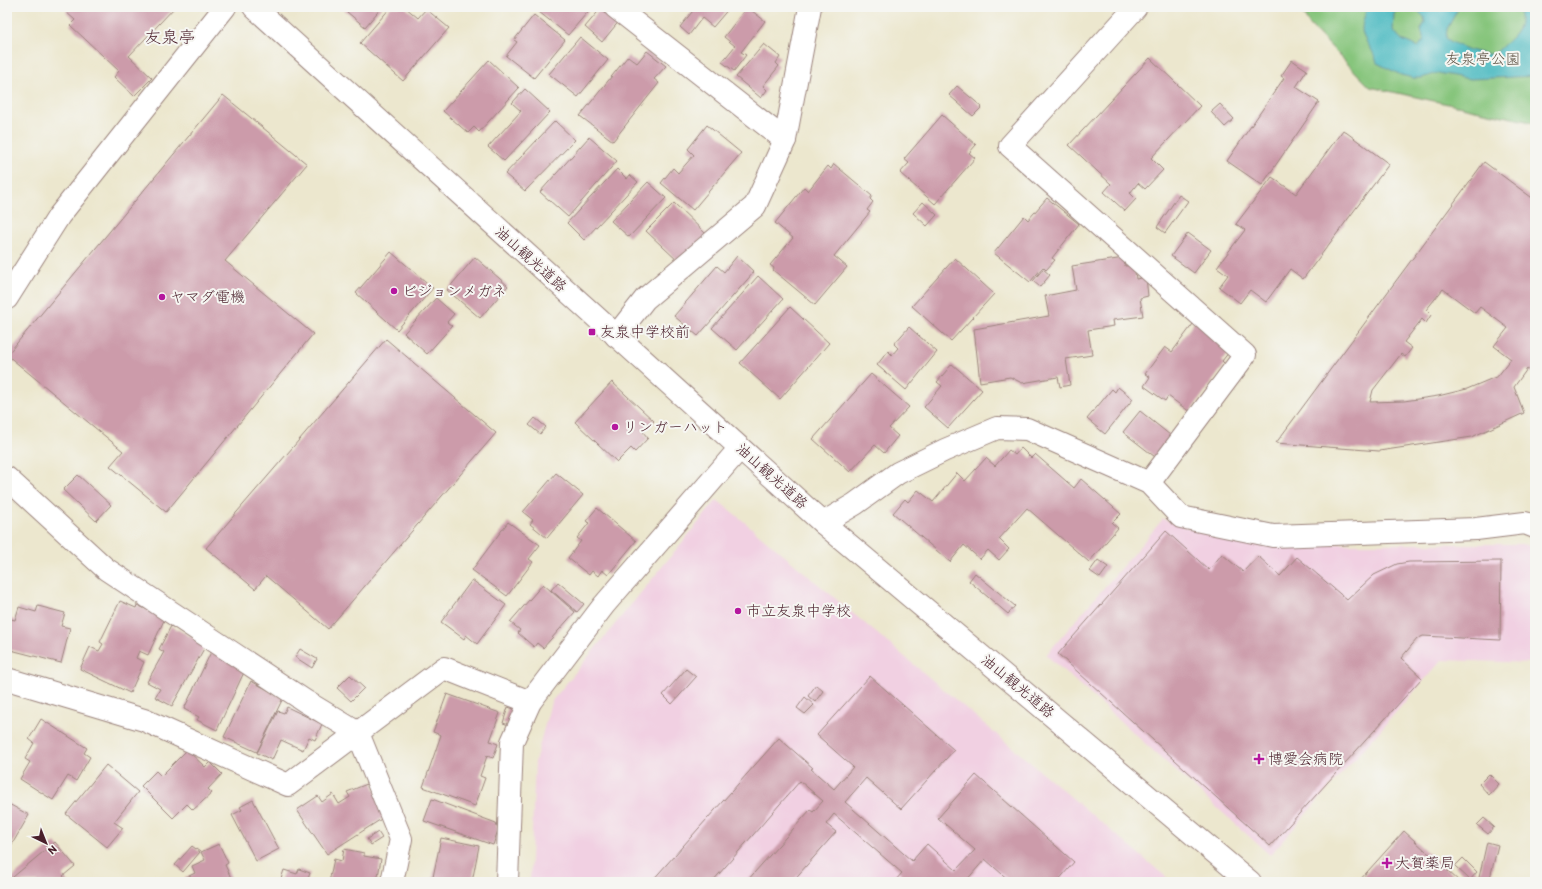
<svg xmlns="http://www.w3.org/2000/svg" width="1542" height="889" font-family="Itim,'Klee One',sans-serif">
  <style>
    .built { fill: #f1d0e2 }
    .green { fill: #86c57c; stroke: #687254 }
    .water { fill: #4bbac1; stroke: #4a6c76 }
    .building { fill: #cc9baa; fill-rule: evenodd }
    .lines { fill: none; stroke-linecap: round; stroke-linejoin: round }
    .minor-casing { stroke: #9b837c; stroke-width: 24 }
    .minor { stroke: #fff; stroke-width: 22 }
    .poi-dot { fill: #b5179e; stroke: #f6f6f2; stroke-width: 1.5 }
    .labels { text-anchor: middle; dominant-baseline: central; stroke-width: 4; stroke-linejoin: round; paint-order: stroke }
    .park-label { font-size: 15px; fill: #5c5143; stroke: #f6f6f2 }
    .street-label { font-size: 15px; fill: #4a1f2b; stroke: #f6f6f2 }
    .poi-label { font-size: 15px; fill: #4a1f2b; stroke: #f6f6f2; text-anchor: start }
    .quarter-label { font-size: 17px; fill: #4a1f2b; stroke: #f6f6f2 }
  </style>
  <rect width="100%" height="100%" fill="#f6f6f2"/>
  <filter id="ink" filterUnits="userSpaceOnUse"><feTurbulence type="fractalNoise" baseFrequency=".025" numOctaves="2"/><feDisplacementMap in="SourceGraphic" scale="8" xChannelSelector="R" yChannelSelector="G"/><feConvolveMatrix kernelMatrix="1 2 1 2 8 2 1 2 1" color-interpolation-filters="sRGB"/></filter>
  <filter id="wash" filterUnits="userSpaceOnUse"><feTurbulence type="fractalNoise" baseFrequency=".012" numOctaves="4" result="noise"/><feDisplacementMap in="SourceGraphic" scale="16" xChannelSelector="R" yChannelSelector="G"/><feGaussianBlur stdDeviation="0.9" result="paint"/><feColorMatrix in="noise" values="0 0 0 0 0 0 0 0 0 0 0 0 0 0 0 0 0 1.4 0 .05"/><feComposite in="paint" operator="in"/></filter>
  <g filter="url(#wash)">
    <rect width="100%" height="100%" fill="#ece7ce"/>
    <g class="built">
      <path d="M717,500L741,519L1172,882H530L535,762L551,702Z"/>
      <path d="M1163,519L1236,544H1521L1535,547V663L1442,660L1270,855L1046,655Z"/>
    </g>
    <path class="green" d="M1299,7H1535V123L1370,87L1309,24Z"/>
    <path class="water" d="M1368,7H1399L1394,14L1393,30L1402,40L1418,47L1424,40L1421,30L1425,22L1424,17L1416,9L1403,7H1459L1447,29L1446,38C1454,45 1482,56 1493,54C1497,53 1501,47 1505,44C1519,31 1522,27 1519,7H1535V76L1470,79L1438,73L1421,78H1413L1401,75L1377,63C1373,49 1367,45 1363,35C1360,26 1365,15 1368,7Z"/>
    <g id="blocks">
      <g class="building">
        <path d="M70,7H175L129,56L152,78L134,96L114,77L119,71L70,25L75,20L66,12Z"/>
        <path d="M341,7H382L365,27Z"/>
        <path d="M391,7H405L418,18L426,9L449,28L403,81L360,43Z"/>
        <path d="M542,7H592L568,35L539,12Z"/>
        <path d="M602,7H604L620,20L602,42L585,27Z"/>
        <path d="M696,7H730L713,27L702,18L689,35L680,27Z"/>
        <path d="M747,7L765,21L741,52L746,55L734,71L722,62L735,46L724,37Z"/>
        <path d="M534,15L565,40L534,78L506,56L517,42L514,40Z"/>
        <path d="M580,37L608,60L578,97L549,74Z"/>
        <path d="M764,44L780,57L776,63L779,66L763,86L767,90L761,98L736,77Z"/>
        <path d="M647,51L666,66L654,79L659,83L613,141L580,116L628,56L637,63Z"/>
        <path d="M1150,58L1200,106L1151,158L1163,170L1145,189L1138,183L1130,193L1136,199L1125,211L1104,192L1111,184L1069,145Z"/>
        <path d="M489,60L519,88L479,132L474,127L468,133L443,111Z"/>
        <path d="M1292,60L1307,70L1296,87L1319,102L1262,185L1227,161L1284,78L1281,76Z"/>
        <path d="M957,86L982,107L973,116L949,95Z"/>
        <path d="M525,89L550,112L504,161L488,147L521,111L512,103Z"/>
        <path d="M223,95L307,164L225,261L313,334L166,512L110,466L123,451L7,355Z"/>
        <path d="M1220,104L1234,119L1225,127L1211,112Z"/>
        <path d="M942,115L976,145L969,153L975,158L935,204L900,173L909,163L904,159Z"/>
        <path d="M555,121L575,140L525,191L505,174Z"/>
        <path d="M707,125L741,153L693,210L661,183L673,168L678,173L694,155L688,149Z"/>
        <path d="M1343,130L1389,164L1303,279L1290,269L1266,302L1250,290L1240,303L1219,287L1228,275L1217,267L1245,230L1236,224L1272,177L1296,194Z"/>
        <path d="M589,137L617,161L568,217L540,192Z"/>
        <path d="M1484,162L1535,200V375L1527,369L1514,387L1524,413L1472,437L1379,451L1276,443ZM1443,289L1475,313L1480,307L1508,328L1494,346L1511,359L1498,376L1467,389L1438,396L1404,401L1370,402L1373,390L1401,354L1405,357L1412,348L1404,342L1422,319L1426,323L1431,315L1426,310Z"/>
        <path d="M834,164L872,196L870,199L873,202L867,210L870,212L834,256L847,267L815,305L773,270L774,268L770,265L793,238L775,223L804,187L808,191L828,166L831,169Z"/>
        <path d="M617,169L627,179L630,175L638,182L584,240L567,223Z"/>
        <path d="M648,182L666,198L629,237L611,221Z"/>
        <path d="M1179,195L1188,201L1165,233L1157,227Z"/>
        <path d="M1047,198L1079,224L1052,258L1055,260L1046,270L1043,267L1030,282L994,253L1024,216L1028,220Z"/>
        <path d="M923,202L937,215L927,226L913,213Z"/>
        <path d="M674,203L707,235L680,263L646,231Z"/>
        <path d="M1188,233L1211,250L1194,273L1171,256Z"/>
        <path d="M391,252L433,288L397,330L356,293Z"/>
        <path d="M737,256L754,272L698,336L674,316L717,266L724,272Z"/>
        <path d="M475,257L508,286L480,318L447,290Z"/>
        <path d="M955,258L994,294L951,341L912,306Z"/>
        <path d="M1124,258L1125,266L1134,265L1136,279L1146,277L1148,296L1140,298L1143,316L1113,320L1114,326L1088,330L1092,355L1066,359L1070,385L1060,387L1058,377L1022,383L1010,377L980,382L974,329L1049,316L1045,296L1076,290L1072,266Z"/>
        <path d="M1043,269L1050,275L1040,287L1033,281Z"/>
        <path d="M758,276L783,299L737,350L712,328Z"/>
        <path d="M436,298L454,314L447,322L452,326L427,354L404,333Z"/>
        <path d="M790,307L829,343L780,399L740,363Z"/>
        <path d="M1196,320L1233,347L1222,361L1225,364L1190,412L1168,396L1165,401L1144,386L1150,377L1145,374L1165,347L1172,352Z"/>
        <path d="M909,327L937,352L906,390L877,365L888,351L892,355L898,348L894,344Z"/>
        <path d="M386,339L496,433L328,629L266,576L255,589L206,548Z"/>
        <path d="M952,364L982,390L948,428L924,407L942,386L937,382Z"/>
        <path d="M871,374L909,407L889,428L898,436L884,453L875,445L850,472L813,439Z"/>
        <path d="M612,382L654,421L643,432L648,438L635,452L631,448L617,462L575,422Z"/>
        <path d="M1118,387L1133,399L1105,434L1087,419L1112,389L1115,392Z"/>
        <path d="M1140,411L1175,439L1159,460L1123,432Z"/>
        <path d="M535,418L546,427L540,434L529,425Z"/>
        <path d="M1021,448L1031,458L1035,454L1074,488L1081,479L1121,514L1112,523L1118,528L1089,562L1027,508L999,539L1009,549L999,560L988,550L980,559L964,545L950,562L893,513L905,499L908,502L918,490L933,502L957,473L965,481L986,458L995,466L1009,450L1015,455Z"/>
        <path d="M556,473L583,495L547,538L530,524L533,520L523,512Z"/>
        <path d="M78,475L111,505L96,521L63,490Z"/>
        <path d="M597,508L636,541L608,575L602,570L598,576L592,571L589,575L568,558L581,541L577,538L589,523L586,521Z"/>
        <path d="M508,522L540,545L529,559L533,562L507,596L472,570Z"/>
        <path d="M1166,531L1209,570L1222,554L1243,572L1258,556L1280,576L1297,557L1347,600L1374,575L1397,564L1409,562L1501,561L1500,640L1423,636L1417,639L1401,658L1422,678L1270,846L1058,654Z"/>
        <path d="M1098,560L1108,567L1100,578L1090,571Z"/>
        <path d="M975,573L1015,606L1008,614L969,581Z"/>
        <path d="M472,580L506,605L477,644L466,635L464,639L441,622Z"/>
        <path d="M558,582L584,604L577,612L551,590Z"/>
        <path d="M543,584L575,612L543,648L537,643L534,647L518,633L520,630L510,622Z"/>
        <path d="M120,601L136,608L137,605L165,618L148,655L139,651L136,658L144,662L130,693L80,669L90,647L99,651L103,644L100,642Z"/>
        <path d="M38,606L65,613L61,626L70,628L61,663L7,649V618L15,620L19,607L36,612Z"/>
        <path d="M171,626L206,645L172,706L155,697L160,689L147,682L164,652L159,649Z"/>
        <path d="M300,649L317,659L312,668L295,657Z"/>
        <path d="M211,652L246,668L217,730L197,720L199,717L184,709Z"/>
        <path d="M686,669L696,677L672,704L663,695Z"/>
        <path d="M350,675L364,688L351,701L337,688Z"/>
        <path d="M870,676L954,750L901,809L866,778L845,802L912,861L927,844L956,870L975,850L938,818L976,775L1074,862L1057,882H1011L985,859L965,882H894L902,873L834,814L826,824L836,832L792,882H746L810,810L813,812L823,801L800,781L712,882H651L779,738L813,768L811,769L834,789L853,767L817,735Z"/>
        <path d="M251,681L283,698L257,752L224,737Z"/>
        <path d="M816,685L823,691L815,702L808,696Z"/>
        <path d="M447,694L500,713L490,741L498,744L493,758L487,756L480,776L485,778L475,806L423,787L441,735L433,732Z"/>
        <path d="M805,697L814,705L805,714L797,708Z"/>
        <path d="M287,707L322,724L315,740L309,737L303,750L281,740L272,760L257,753L278,711L284,713Z"/>
        <path d="M508,707L517,710L512,726L503,723Z"/>
        <path d="M41,719L87,748L84,753L90,757L76,781L68,776L53,800L20,779L30,762L25,759L34,743L29,739Z"/>
        <path d="M187,750L205,767L210,762L222,774L208,789L212,793L193,810L187,804L173,818L141,786L156,771L161,776Z"/>
        <path d="M106,765L138,792L114,822L123,828L107,847L66,814Z"/>
        <path d="M1489,774L1499,784L1489,795L1479,784Z"/>
        <path d="M372,782L386,816L327,854L297,810L318,796L322,802L333,794L339,804L350,797L347,792Z"/>
        <path d="M432,799L496,823L498,830L493,845L424,821Z"/>
        <path d="M253,800L279,849L256,861L232,815L242,810L240,807Z"/>
        <path d="M7,803L29,815L7,853Z"/>
        <path d="M1484,818L1494,827L1488,834L1477,825Z"/>
        <path d="M1404,831L1460,882H1358Z"/>
        <path d="M378,832L382,838L371,845L367,839Z"/>
        <path d="M441,838L479,846L472,882H432Z"/>
        <path d="M55,842L75,866L63,876L68,882H7Z"/>
        <path d="M1487,842L1498,845L1489,882H1478Z"/>
        <path d="M219,844L228,863L225,865L233,882H187L185,878L195,873L192,866L205,860L201,852Z"/>
        <path d="M192,846L200,852L183,872L175,865Z"/>
        <path d="M344,849L364,853V856L381,859L377,882H329L334,859L342,861Z"/>
        <path d="M1463,858L1477,872L1470,880L1455,866Z"/>
        <path d="M299,869L310,873L307,882H280L284,870L297,874Z"/>
      </g>
    </g>
  </g>
  <g filter="url(#ink)">
    <use href="#blocks" fill-opacity="0" stroke="#9b837c" stroke-width="1"/>
    <g class="lines">
      <g class="minor-casing">
        <g id="minor">
          <path d="M254,7L823,523L1250,882"/>
          <path d="M615,7L785,140"/>
          <path d="M1136,7L1010,146L1245,355L1149,483"/>
          <path d="M7,298L59,216L225,7"/>
          <path d="M616,336L645,299L755,206L785,140L810,7"/>
          <path d="M7,478L106,569L305,701L358,733L401,839L392,882"/>
          <path d="M823,523L855,504L898,473L945,450L997,428L1027,429L1149,483L1181,517L1273,536L1476,529L1525,523L1535,527"/>
          <path d="M7,679L144,720L288,785L444,668L530,702"/>
          <path d="M507,882L512,742L530,702L604,605L740,448"/>
        </g>
      </g>
      <use href="#minor" class="minor"/>
    </g>
  </g>
  <g class="poi-dot">
    <circle cx="394" cy="291" r="4"/>
    <circle cx="162" cy="297" r="4"/>
    <rect x="588" y="328" width="8" height="8" rx="2"/>
    <circle cx="615" cy="427" r="4"/>
    <circle cx="738" cy="611" r="4"/>
    <path d="M1257 753h4v4h4v4h-4v4h-4v-4h-4v-4h4z"/>
    <path d="M1385 857h4v4h4v4h-4v4h-4v-4h-4v-4h4z"/>
  </g>
  <g class="labels">
    <g class="park-label">
      <text x="1483" y="59">友泉亭公園</text>
    </g>
    <g class="street-label">
      <text transform="translate(531 259) rotate(42)">油山観光道路</text>
      <text transform="translate(772 476) rotate(42)">油山観光道路</text>
      <text transform="translate(1018 686) rotate(40)">油山観光道路</text>
    </g>
    <g class="poi-label">
      <text x="402" y="291">ビジョンメガネ</text>
      <text x="170" y="297">ヤマダ電機</text>
      <text x="600" y="332">友泉中学校前</text>
      <text x="623" y="427">リンガーハット</text>
      <text x="746" y="611">市立友泉中学校</text>
      <text x="1268" y="759">博愛会病院</text>
      <text x="1395" y="863">大賀薬局</text>
    </g>
    <g class="quarter-label">
      <text x="170" y="37">友泉亭</text>
    </g>
  </g>
  <rect width="1542" height="889" fill="none" stroke="#f6f6f2" stroke-width="24"/>
  <g transform="translate(46 843) rotate(137)" stroke="#f6f6f2" stroke-width="3" paint-order="stroke">
  <path d="M0-3L7 15L0 10L-7 15Z" fill="#4a1f2b"/>
  <text y="-6" font-size="11" font-weight="bold" text-anchor="middle" fill="#4a1f2b">N</text>
  </g>
</svg>
